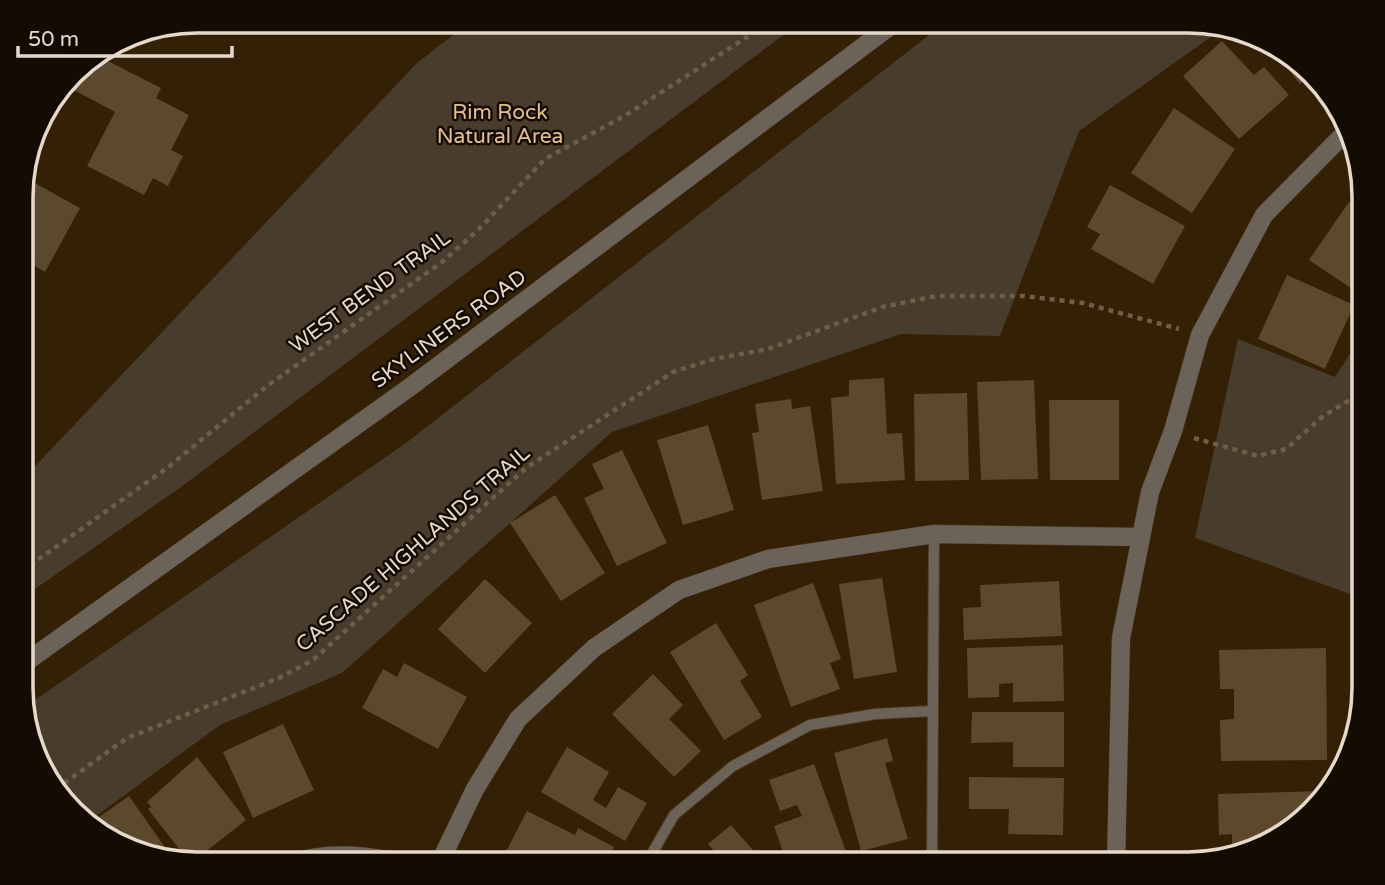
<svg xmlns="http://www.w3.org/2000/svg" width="1385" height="885" font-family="'Varela Round',sans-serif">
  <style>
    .green { fill: #483c2c }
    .building { fill: #5c482d }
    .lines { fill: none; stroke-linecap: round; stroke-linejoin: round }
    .service-casing { stroke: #503e25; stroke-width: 12 }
    .minor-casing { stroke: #503e25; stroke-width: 19 }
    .tertiary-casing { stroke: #503e25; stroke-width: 19 }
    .path { stroke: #6f5e47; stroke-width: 4.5; stroke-dasharray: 5 5; stroke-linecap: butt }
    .service { stroke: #6c6358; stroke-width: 10 }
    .minor { stroke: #6c6358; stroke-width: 18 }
    .tertiary { stroke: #6c6358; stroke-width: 18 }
    .labels { text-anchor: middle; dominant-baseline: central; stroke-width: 5; stroke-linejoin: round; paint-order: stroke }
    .park-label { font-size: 21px; fill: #e4be8e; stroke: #140c03 }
    .street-label { font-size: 21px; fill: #e6d9ca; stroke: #140c03 }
    .rim { fill: none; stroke: #e6d9ca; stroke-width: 3.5 }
  </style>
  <rect width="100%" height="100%" fill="#332005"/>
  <g class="green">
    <path d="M471,21H802L181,487L22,598V523L34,515L22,503V480L417,63Z"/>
    <path d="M947,21H1188L1219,31L1079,131L1000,336L901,334L612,432L342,673L220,725L88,822L45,776L22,709L406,443Z"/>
    <path d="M1364,332V599L1195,538L1238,339L1335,377Z"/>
  </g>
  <g class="building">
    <path d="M1222,41L1254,75L1264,67L1289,95L1239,139L1183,76Z"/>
    <path d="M1271,46L1286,51L1310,76L1300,84Z"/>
    <path d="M96,55L161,88L156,98L189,115L171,150L183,156L168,186L153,178L144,195L87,166L115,112L74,90L90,59Z"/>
    <path d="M1174,108L1235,149L1192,213L1131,173Z"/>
    <path d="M22,176L80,208L45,272L33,265L22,283Z"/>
    <path d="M1110,185L1185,226L1153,284L1091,249L1100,234L1087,227Z"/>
    <path d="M1349,202L1364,212V297L1309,260Z"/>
    <path d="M1287,275L1354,305L1325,369L1258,339Z"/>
    <path d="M884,378L887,434L902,433L905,480L836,484L831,398L849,396V380Z"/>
    <path d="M1034,380L1038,479L981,480L977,382Z"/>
    <path d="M967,393L969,480L915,481L914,394Z"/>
    <path d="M791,399L792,409L810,406L823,491L762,500L752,433L759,432L755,404Z"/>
    <path d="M1049,400H1119V480H1050Z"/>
    <path d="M708,425L734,510L683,525L657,440Z"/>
    <path d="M622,450L667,543L617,566L584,498L604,489L592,464Z"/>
    <path d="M555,495L605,573L561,601L510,523Z"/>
    <path d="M882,578L897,672L854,679L839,584Z"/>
    <path d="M485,579L532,623L485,673L438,629Z"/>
    <path d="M1059,581L1062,636L964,640L963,608L981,607L980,585Z"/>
    <path d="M813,583L841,659L830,663L840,689L791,707L754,605Z"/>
    <path d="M716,623L748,675L740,681L762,717L724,740L670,652Z"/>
    <path d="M1063,645L1064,701L1013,702V683L999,684V697L968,698L967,648Z"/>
    <path d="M1326,648L1327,760L1221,761L1220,720L1234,719V689H1220L1219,650Z"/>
    <path d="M404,663L467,697L438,749L362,708L383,669L397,677Z"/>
    <path d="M653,674L683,705L669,719L701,751L674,777L612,714Z"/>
    <path d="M972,712H1064V767H1013V742L971,743Z"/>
    <path d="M283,724L314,790L253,818L223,752Z"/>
    <path d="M887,738L893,761L885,763L908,839L861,851L834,753Z"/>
    <path d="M567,747L609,772L593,800L606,808L618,787L647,803L625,841L541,792Z"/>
    <path d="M197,757L246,820L204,853L202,850L190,858L182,849L180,850L148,809L151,807L147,802Z"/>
    <path d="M814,764L848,857L828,864H787L774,826L802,816L797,805L780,811L769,780Z"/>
    <path d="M969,777L1064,778L1063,835L1008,834L1009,809H969Z"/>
    <path d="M1325,791L1276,841L1232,854V834L1219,835L1218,794Z"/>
    <path d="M129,796L171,856L99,834L89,824Z"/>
    <path d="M527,811L575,835L578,828L614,847L605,864H508L501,861Z"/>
    <path d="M731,825L765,864H725L708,844Z"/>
  </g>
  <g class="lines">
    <g class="service-casing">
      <g id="service">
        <path d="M646,864L674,815L733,766L810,725L875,714L932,711"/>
        <path d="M932,864L934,534"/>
      </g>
    </g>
    <g class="minor-casing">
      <g id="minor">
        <path d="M289,864C331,849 371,857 414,864"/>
        <path d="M439,864L475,789L518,719L594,648L679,590L768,559L934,534L1141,537"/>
        <path d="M1116,864L1121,638L1150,492L1173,431L1200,335L1264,215L1347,131"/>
      </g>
    </g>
    <g class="tertiary-casing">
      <path id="tertiary" d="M22,665L410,387L897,21"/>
    </g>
    <g class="path">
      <path d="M1194,438L1258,456L1286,449L1322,417L1364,391"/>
      <path d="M22,571L167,468L267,386L442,262L478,230L545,159L626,115L772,21"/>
      <path d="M56,789L127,738L279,678L313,660L526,468L673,372L714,359L768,349L882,307L936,296H1024L1083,303L1179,329"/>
    </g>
    <use href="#service" class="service"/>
    <use href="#minor" class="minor"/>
    <use href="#tertiary" class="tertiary"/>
  </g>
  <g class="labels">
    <g class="park-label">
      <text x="500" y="112">Rim Rock<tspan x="500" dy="24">Natural Area</tspan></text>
    </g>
    <g class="street-label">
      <text transform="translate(370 292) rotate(-36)">WEST BEND TRAIL</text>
      <text transform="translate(449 329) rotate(-36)">SKYLINERS ROAD</text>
      <text transform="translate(413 549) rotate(-41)">CASCADE HIGHLANDS TRAIL</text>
    </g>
  </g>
  <path d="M0 0H1385V885H0ZM197 33H1188A164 164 0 0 1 1352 197V688A164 164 0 0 1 1188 852H197A164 164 0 0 1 33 688V197A164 164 0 0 1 197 33Z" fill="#140c03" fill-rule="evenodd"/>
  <path class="rim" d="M197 33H1188A164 164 0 0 1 1352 197V688A164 164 0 0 1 1188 852H197A164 164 0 0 1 33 688V197A164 164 0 0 1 197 33Z"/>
  <path d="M18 46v10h214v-10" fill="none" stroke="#e6d9ca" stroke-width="3.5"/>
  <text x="28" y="46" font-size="21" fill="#e6d9ca" stroke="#140c03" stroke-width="5" paint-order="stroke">50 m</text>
</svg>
